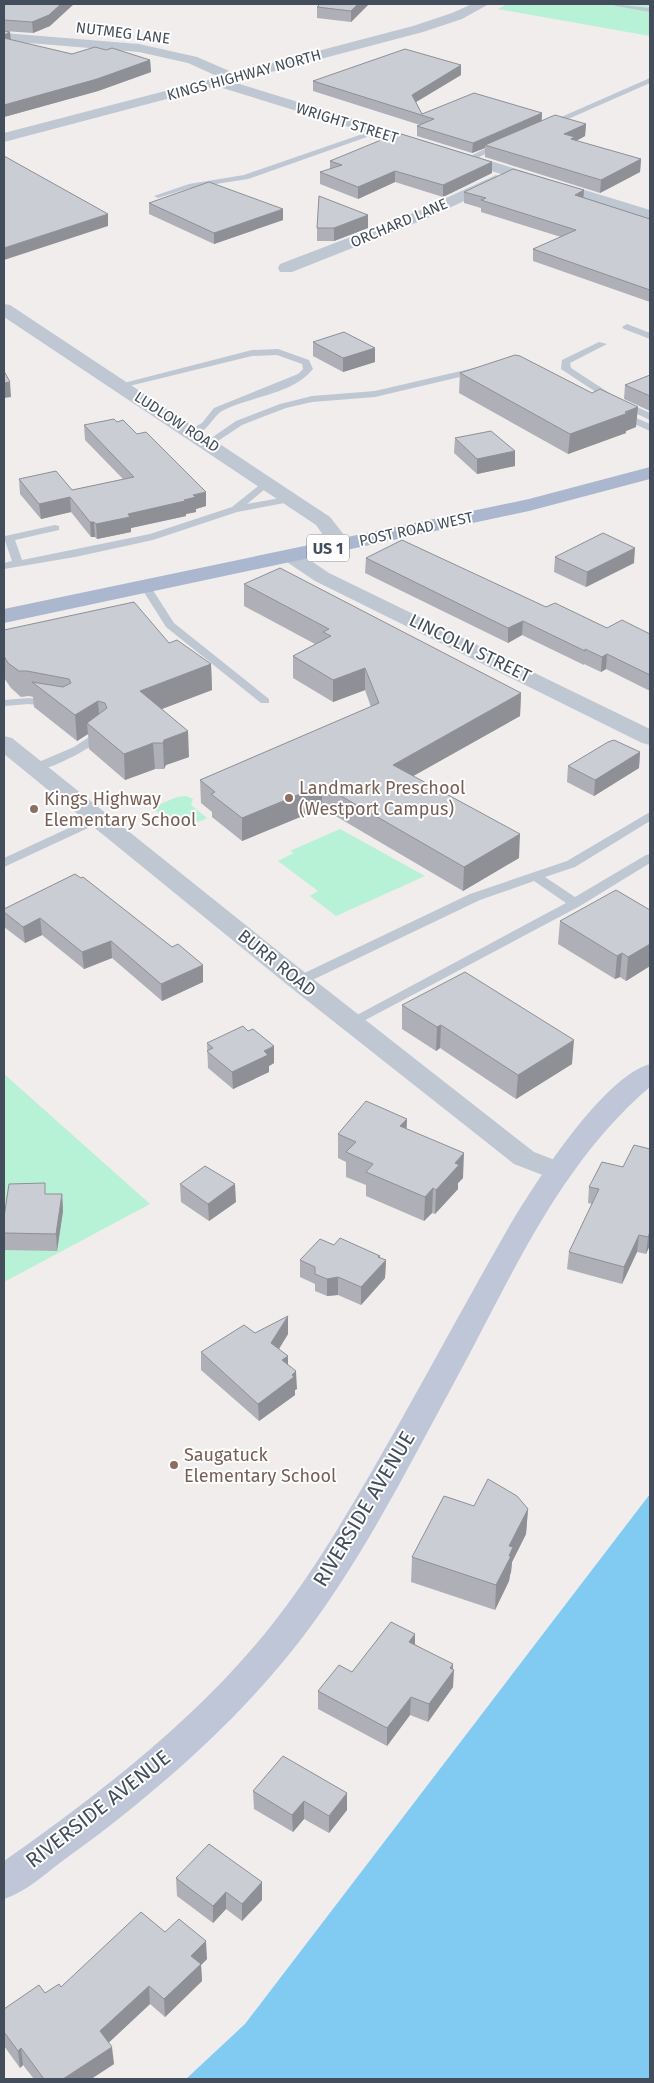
<svg xmlns="http://www.w3.org/2000/svg" width="654" height="2083" font-family="'Fira Sans',sans-serif">
  <style>
    .green { fill: #b7f1d6 }
    .water { fill: #81caf1 }
    .lines { fill: none; stroke-linecap: round; stroke-linejoin: round }
    .lane { fill: #bfc7d3; fill-rule: evenodd }
    .street { fill: #bfc7d3; fill-rule: evenodd }
    .secondary { fill: #bec6d8; fill-rule: evenodd }
    .primary { fill: #aab7ce; fill-rule: evenodd }
    .wall { fill: #afb0b7 }
    .shaded-wall { fill: #8e9095 }
    .building { fill: #cbcdd5; stroke: #8e9095 }
    .education-dot { fill: #8d6e63; stroke: #fff; stroke-width: 2 }
    .labels { text-anchor: middle; dominant-baseline: central; stroke-width: 4; stroke-linejoin: round; paint-order: stroke }
    .far-street-label { font-size: 15px; fill: #444d5b; stroke: #fff }
    .shield { fill: #fff; stroke: #7c828c; stroke-width: 1 }
    .shield-label { font-size: 16px; font-weight: bold; fill: #444d5b }
    .street-label { font-size: 18px; fill: #444d5b; stroke: #fff }
    .education-label { font-size: 18px; fill: #785e54; stroke: #fff; text-anchor: start }
    .near-street-label { font-size: 21px; fill: #444d5b; stroke: #fff }
  </style>
  <rect width="100%" height="100%" fill="#f0edec"/>
  <g class="green">
    <path d="M507,4H650V36L498,9Z"/>
    <path d="M186,796L193,799L191,805L207,818C191,828 166,818 151,808L177,797Z"/>
    <path d="M340,829L425,876L336,916L310,896L318,891L278,861L294,853L290,851Z"/>
    <path d="M4,1074L150,1204L4,1282Z"/>
  </g>
  <path class="water" d="M650,1494V2079H186L245,2024Z"/>
  <g class="lines">
    <g class="lane">
      <path d="M612,4L650,8V12L616,6Z"/>
      <path d="M650,78V83L550,127L543,125Z"/>
      <path d="M374,130L381,132L248,179L190,188L158,198L154,196L189,184L244,175Z"/>
      <path d="M497,143L504,145L469,162L462,160Z"/>
      <path d="M627,324L650,333V339L624,329L622,327Z"/>
      <path d="M599,342L607,344L570,363L571,368L617,398L650,413V420L611,402L561,369L562,360Z"/>
      <path d="M278,349L309,360L313,369C292,395 250,396 222,411C211,418 205,438 189,434V430L202,423L214,408L298,374L303,369L302,364L277,355L252,356L121,388L116,385L252,350Z"/>
      <path d="M478,367L483,370L481,372L375,397L312,402L286,408L242,425L212,445L204,443L236,421L280,404L312,396L375,391Z"/>
      <path d="M619,413H625L650,424V431L619,417Z"/>
      <path d="M267,479L272,482L271,484L247,504L291,496L296,499L295,501L237,512L153,540L75,557L4,569V563L12,561L4,538L5,536L55,525L59,526V530L15,540L22,560L150,534L232,507Z"/>
      <path d="M145,583L149,584L174,623L269,699V703H261L166,627L140,586Z"/>
      <path d="M29,698L52,701L58,704L52,707L29,704L4,706V700Z"/>
      <path d="M101,729L107,733L105,735C93,748 45,774 29,770L27,767L74,747Z"/>
      <path d="M650,812V821L575,867L545,877L575,897L646,855L650,854V863L580,906L356,1025L351,1026L344,1022L566,903L534,881L480,900L304,984H294L292,981L294,978L470,894L567,861Z"/>
      <path d="M97,815L103,819L101,822L4,867V858Z"/>
    </g>
    <g class="street">
      <path d="M472,4H489L462,19L423,32L233,82L650,210V220L216,86L4,142V133L219,77L188,63L139,52L4,41V33L139,44L197,57L234,73L413,26L452,13Z"/>
      <path d="M496,175L502,177L504,180L502,183L428,218L292,272H280L278,268L280,264L416,212Z"/>
      <path d="M4,304L10,305L330,517L352,545L349,549C332,553 325,537 316,525L4,317Z"/>
      <path d="M291,550L298,552L329,573L650,729V745L642,743L315,581L284,560L281,556L284,552Z"/>
      <path d="M4,736L12,738L308,975L534,1152L568,1165L572,1172L568,1179L558,1181L514,1164L290,987L4,754Z"/>
    </g>
    <path class="secondary" d="M650,1064V1087C559,1164 511,1278 455,1381C405,1473 357,1570 291,1652C245,1709 193,1758 137,1804C113,1824 87,1843 61,1862C43,1876 25,1892 4,1899V1861C99,1794 193,1722 267,1631C305,1584 337,1531 368,1478C415,1397 459,1314 506,1232C531,1189 602,1077 650,1064Z"/>
    <path class="primary" d="M650,467V479L529,511L4,623V609L529,499Z"/>
  </g>
  <g class="wall">
    <path d="M4,4L50,26L33,33L4,31L10,32L11,40L72,54L106,50L150,60L151,72L98,91L4,117Z"/>
    <path d="M369,4L351,22L317,18V7Z"/>
    <path d="M461,75L416,102L422,114L542,113V120L586,124L585,136L576,141L641,159L640,172L600,193L485,157V148L472,153L417,136V126L420,125L313,91V81Z"/>
    <path d="M330,161L492,173L443,197L395,182L358,199L320,184V172L330,169Z"/>
    <path d="M584,190L583,197L650,219V302L533,261V249L561,237L481,212V208L464,203V192Z"/>
    <path d="M149,203L283,220L214,244L149,214Z"/>
    <path d="M368,215V228L334,241H317V228Z"/>
    <path d="M313,342L375,348V362L343,372L313,356Z"/>
    <path d="M460,373L636,427L626,431V433L568,454L459,393Z"/>
    <path d="M650,375V411L624,399L625,385Z"/>
    <path d="M84,425L206,506L196,509V512L186,514V516L131,528V532L97,539L95,537H91L71,512L41,519L20,494L19,479L72,490L123,479L85,440Z"/>
    <path d="M455,438L515,451V466L477,474L454,453Z"/>
    <path d="M555,557L634,563L586,587L554,572Z"/>
    <path d="M366,558L546,607L607,628L650,634V691L606,669L601,672L584,664V665L522,635L508,643L365,573Z"/>
    <path d="M244,584L521,693L520,716L413,776L519,858L463,891L322,808L242,841L212,817V812L201,803L200,780L371,707L365,690L333,702L293,678V656L315,644L244,606Z"/>
    <path d="M4,630L169,643L211,664L212,690L161,709L189,757L166,765L164,769H155L125,780L89,749L88,734L77,741L34,707L33,697L29,696L21,697L11,688L4,678Z"/>
    <path d="M640,752L639,768L594,796L567,782L568,766Z"/>
    <path d="M75,874L203,982L162,1001L112,958L84,969L42,935L25,943L4,927V909Z"/>
    <path d="M650,910V966L626,981L620,977L615,979L558,944L560,921Z"/>
    <path d="M402,1005L572,1064L516,1099L440,1048L436,1051L402,1029Z"/>
    <path d="M207,1043L274,1063L269,1066V1072L233,1089L208,1068Z"/>
    <path d="M407,1119L406,1129L463,1178L458,1183V1189L435,1214L432,1213L424,1221L366,1196V1185L346,1177V1162L338,1158V1134Z"/>
    <path d="M634,1145L650,1245L646,1254L637,1252L622,1284L567,1269L569,1252L592,1204L588,1203L589,1187L623,1167Z"/>
    <path d="M180,1184L236,1202L209,1221L181,1202Z"/>
    <path d="M62,1194L63,1211L57,1251L4,1250V1217Z"/>
    <path d="M334,1245L380,1256V1258L386,1260L385,1278L361,1305L338,1295L327,1296L315,1291V1284L300,1277V1260Z"/>
    <path d="M288,1334L279,1349L288,1365L297,1389L295,1390V1395L259,1421L201,1370V1352Z"/>
    <path d="M474,1506L528,1509L526,1534L512,1562L511,1572L510,1575L509,1581L495,1610L411,1582L412,1557Z"/>
    <path d="M415,1634V1644L453,1669V1687L428,1722L410,1715L387,1746L318,1709V1691L352,1672Z"/>
    <path d="M253,1791L347,1810L329,1833L304,1819L293,1832L254,1809Z"/>
    <path d="M176,1878L262,1882V1900L242,1921L226,1909L213,1923L177,1896Z"/>
    <path d="M165,1932L207,1959L201,1965L202,1981L165,2017L150,2004L109,2042L114,2064L91,2079H34L23,2065L20,2068L4,2046V2009L61,1987Z"/>
  </g>
  <g class="shaded-wall">
    <path d="M61,4H74L50,26L33,33L32,22Z"/>
    <path d="M358,4H369L351,22V11Z"/>
    <path d="M10,32L11,43L4,47V35Z"/>
    <path d="M150,60L151,72L98,91L4,117V105Z"/>
    <path d="M461,65V75L411,105L412,95Z"/>
    <path d="M542,113L541,123L485,145V148L472,153L473,143Z"/>
    <path d="M586,124L585,136L574,142L564,134Z"/>
    <path d="M641,159L640,172L600,193L601,180Z"/>
    <path d="M492,162V173L443,197V185Z"/>
    <path d="M395,171V182L358,199V187Z"/>
    <path d="M584,190L583,202L575,195Z"/>
    <path d="M283,209V220L214,244V233Z"/>
    <path d="M108,214V226L4,260V248Z"/>
    <path d="M368,215V228L334,241V228Z"/>
    <path d="M375,348V362L343,372V358Z"/>
    <path d="M10,382L11,397L4,398V383Z"/>
    <path d="M638,407L636,427L626,431V433L568,454L570,434Z"/>
    <path d="M515,451V466L477,474V459Z"/>
    <path d="M206,492V506L196,509V512L186,514V516L131,528V532L97,539L96,524L128,514L184,500L193,495Z"/>
    <path d="M70,497L71,512L41,519L39,504Z"/>
    <path d="M90,522H94L95,537H91Z"/>
    <path d="M635,548L634,563L586,587L587,572Z"/>
    <path d="M523,621L522,635L508,643V628Z"/>
    <path d="M607,654L606,669L601,672L602,657Z"/>
    <path d="M211,664L212,690L141,717L140,691Z"/>
    <path d="M365,668V690L333,702V680Z"/>
    <path d="M521,693L520,716L392,788L393,765Z"/>
    <path d="M98,701L100,726L87,723L88,734L77,741L75,715Z"/>
    <path d="M188,731L189,757L166,765L164,769L163,743L164,740Z"/>
    <path d="M153,743L155,769L125,780L124,754Z"/>
    <path d="M640,752L639,768L594,796L595,780Z"/>
    <path d="M322,785V808L242,841V818Z"/>
    <path d="M520,834L519,858L463,891L464,867Z"/>
    <path d="M40,918L42,935L25,943L23,927Z"/>
    <path d="M111,941L112,958L84,969L82,952Z"/>
    <path d="M650,944V966L626,981L628,957Z"/>
    <path d="M622,953L620,977L615,979L617,956Z"/>
    <path d="M203,965V982L162,1001L161,984Z"/>
    <path d="M441,1025L440,1048L436,1051L437,1027Z"/>
    <path d="M574,1040L572,1064L516,1099L518,1075Z"/>
    <path d="M274,1046V1063L269,1066V1072L233,1089L232,1072L264,1051Z"/>
    <path d="M407,1119L406,1143L400,1126Z"/>
    <path d="M464,1153L463,1178L458,1183V1189L435,1214L436,1190L455,1163Z"/>
    <path d="M235,1184L236,1202L209,1221L208,1204Z"/>
    <path d="M433,1188L432,1213L424,1221L425,1197Z"/>
    <path d="M62,1194L63,1211L57,1251L56,1234Z"/>
    <path d="M650,1232V1245L646,1254L648,1237Z"/>
    <path d="M639,1235L637,1252L622,1284L624,1267Z"/>
    <path d="M380,1256V1267L386,1260L385,1278L361,1305V1287Z"/>
    <path d="M338,1277V1295L327,1296V1279Z"/>
    <path d="M288,1316V1334L272,1360L271,1343Z"/>
    <path d="M288,1356V1374L282,1360Z"/>
    <path d="M296,1371L297,1389L295,1390V1395L259,1421L258,1404L292,1375Z"/>
    <path d="M528,1509L526,1534L512,1562L511,1572L510,1575L509,1581L495,1610L496,1585L509,1546Z"/>
    <path d="M415,1634V1652L409,1642Z"/>
    <path d="M453,1664V1671L454,1670L453,1687L428,1722L429,1704Z"/>
    <path d="M411,1697L410,1715L387,1746V1728Z"/>
    <path d="M347,1793V1810L329,1833V1816Z"/>
    <path d="M304,1801V1819L293,1832L292,1815Z"/>
    <path d="M262,1882V1900L242,1921V1904Z"/>
    <path d="M226,1892V1909L213,1923V1906Z"/>
    <path d="M206,1941L207,1959L201,1965L202,1981L165,2017L164,1999L191,1956Z"/>
    <path d="M149,1986L150,2004L102,2049L100,2031Z"/>
    <path d="M112,2047L114,2064L91,2079H63Z"/>
    <path d="M21,2048L23,2065L20,2068L18,2051Z"/>
  </g>
  <g class="building">
    <path d="M4,4H61L49,15L32,22L4,20Z"/>
    <path d="M320,4H358L351,11L317,7Z"/>
    <path d="M4,31L10,32L4,35Z"/>
    <path d="M4,38L72,54L95,47L106,50L112,48L150,60L97,79L4,105Z"/>
    <path d="M405,49L461,65L412,95L422,114L474,93L542,113L473,143L417,126L434,119L313,81Z"/>
    <path d="M555,115L586,124L564,134L575,137L571,139L641,159L601,180L485,145Z"/>
    <path d="M398,133L492,162L443,185L395,171L358,187L320,172L342,165L330,161Z"/>
    <path d="M4,156L108,214L4,248Z"/>
    <path d="M513,169L584,190L575,195L650,219V290L533,249L576,230L481,200L486,198L464,192Z"/>
    <path d="M209,182L283,209L214,233L149,203Z"/>
    <path d="M319,196L368,215L334,228H317Z"/>
    <path d="M344,332L375,348L343,358L313,342Z"/>
    <path d="M515,355L520,356L592,393L600,389L638,407L625,412L628,413L570,434L460,373Z"/>
    <path d="M4,371L10,382L4,383Z"/>
    <path d="M650,375V396L625,385Z"/>
    <path d="M114,419L117,422L123,420L137,434L146,432L206,492L193,495L196,497L184,500L185,501L128,514L130,517L96,524L94,522H90L70,497L39,504L19,479L56,471L72,490L134,477L84,425Z"/>
    <path d="M491,431L515,451L477,459L455,438Z"/>
    <path d="M603,533L635,548L587,572L555,557Z"/>
    <path d="M402,540L546,607L555,603L607,628L622,620L650,634V675L607,654L602,657L585,649V651L523,621L508,628L366,558Z"/>
    <path d="M280,568L521,693L393,765L520,834L464,867L322,785L242,818L211,794L215,792L200,780L379,703L365,668L333,680L293,656L331,636L323,632L329,629L244,584Z"/>
    <path d="M134,602L169,643L177,640L211,664L140,691L188,731L164,740L163,743H153L124,754L87,723L107,708L105,703L98,701L75,715L32,682L63,687L71,683L69,679L27,671H19L8,663L4,656V630Z"/>
    <path d="M614,740L640,752L595,780L568,766L608,742Z"/>
    <path d="M75,874L81,878L83,877L172,947L178,944L203,965L161,984L111,941L82,952L40,918L23,927L4,912V909Z"/>
    <path d="M616,890L650,910V944L628,957L622,953L617,956L560,921Z"/>
    <path d="M465,972L574,1040L518,1075L441,1025L437,1027L402,1005Z"/>
    <path d="M243,1026L248,1031L253,1029L274,1046L264,1051L268,1055L232,1072L209,1053L207,1051L213,1048L207,1043Z"/>
    <path d="M366,1101L407,1119L400,1126L464,1153L455,1163L459,1165L436,1190L433,1188L425,1197L366,1172L373,1164L346,1152L356,1142L338,1134Z"/>
    <path d="M634,1145L650,1149V1232L648,1237L639,1235L624,1267L569,1252L599,1189L589,1187L602,1162L623,1167Z"/>
    <path d="M205,1166L235,1184L208,1204L180,1184Z"/>
    <path d="M45,1183V1194H62L56,1234L4,1233V1217L9,1184Z"/>
    <path d="M340,1238L380,1256L378,1257L386,1260L361,1287L338,1277L327,1279L315,1274V1267L300,1260L320,1239L334,1245Z"/>
    <path d="M288,1316L271,1343L288,1356L282,1360L296,1371L292,1375L294,1377L258,1404L201,1352L244,1325L255,1333Z"/>
    <path d="M488,1479L517,1496L528,1509L509,1546L513,1547L509,1556H511L496,1585L412,1557L444,1496L474,1506Z"/>
    <path d="M391,1622L415,1634L409,1642L453,1664L450,1668L454,1670L429,1704L411,1697L387,1728L318,1691L339,1665L352,1672Z"/>
    <path d="M283,1756L347,1793L329,1816L304,1801L292,1815L253,1791Z"/>
    <path d="M209,1844L262,1882L242,1904L226,1892L213,1906L176,1878Z"/>
    <path d="M141,1912L165,1932L179,1919L206,1941L191,1956L201,1964L164,1999L149,1986L100,2031L112,2047L63,2079H44L21,2048L18,2051L4,2032V2009L39,1985L45,1993L59,1984L61,1987Z"/>
  </g>
  <g class="education-dot">
    <circle cx="289" cy="798" r="5"/>
    <circle cx="34" cy="809" r="5"/>
    <circle cx="174" cy="1465" r="5"/>
  </g>
  <g class="labels">
    <g class="far-street-label">
      <text transform="translate(123 33) rotate(7)">NUTMEG LANE</text>
      <text transform="translate(244 75) rotate(-15)">KINGS HIGHWAY NORTH</text>
      <text transform="translate(347 123) rotate(17)">WRIGHT STREET</text>
      <text transform="translate(399 223) rotate(-23)">ORCHARD LANE</text>
      <text transform="translate(177 422) rotate(33)">LUDLOW ROAD</text>
      <text transform="translate(416 529) rotate(-12)">POST ROAD WEST</text>
    </g>
    <rect class="shield" x="307" y="534.5" width="42" height="27" rx="4"/>
    <g class="shield-label">
      <text x="328" y="548">US 1</text>
    </g>
    <g class="street-label">
      <text transform="translate(470 648) rotate(26)">LINCOLN STREET</text>
      <text transform="translate(277 963) rotate(39)">BURR ROAD</text>
    </g>
    <g class="education-label">
      <text x="299" y="788">Landmark Preschool<tspan x="299" dy="21">(Westport Campus)</tspan></text>
      <text x="44" y="799">Kings Highway<tspan x="44" dy="21">Elementary School</tspan></text>
      <text x="184" y="1455">Saugatuck<tspan x="184" dy="21">Elementary School</tspan></text>
    </g>
    <g class="near-street-label">
      <text transform="translate(364 1509) rotate(-59)">RIVERSIDE AVENUE</text>
      <text transform="translate(98 1809) rotate(-38)">RIVERSIDE AVENUE</text>
    </g>
  </g>
  <rect width="654" height="2083" fill="none" stroke="#444d5b" stroke-width="10"/>
</svg>
